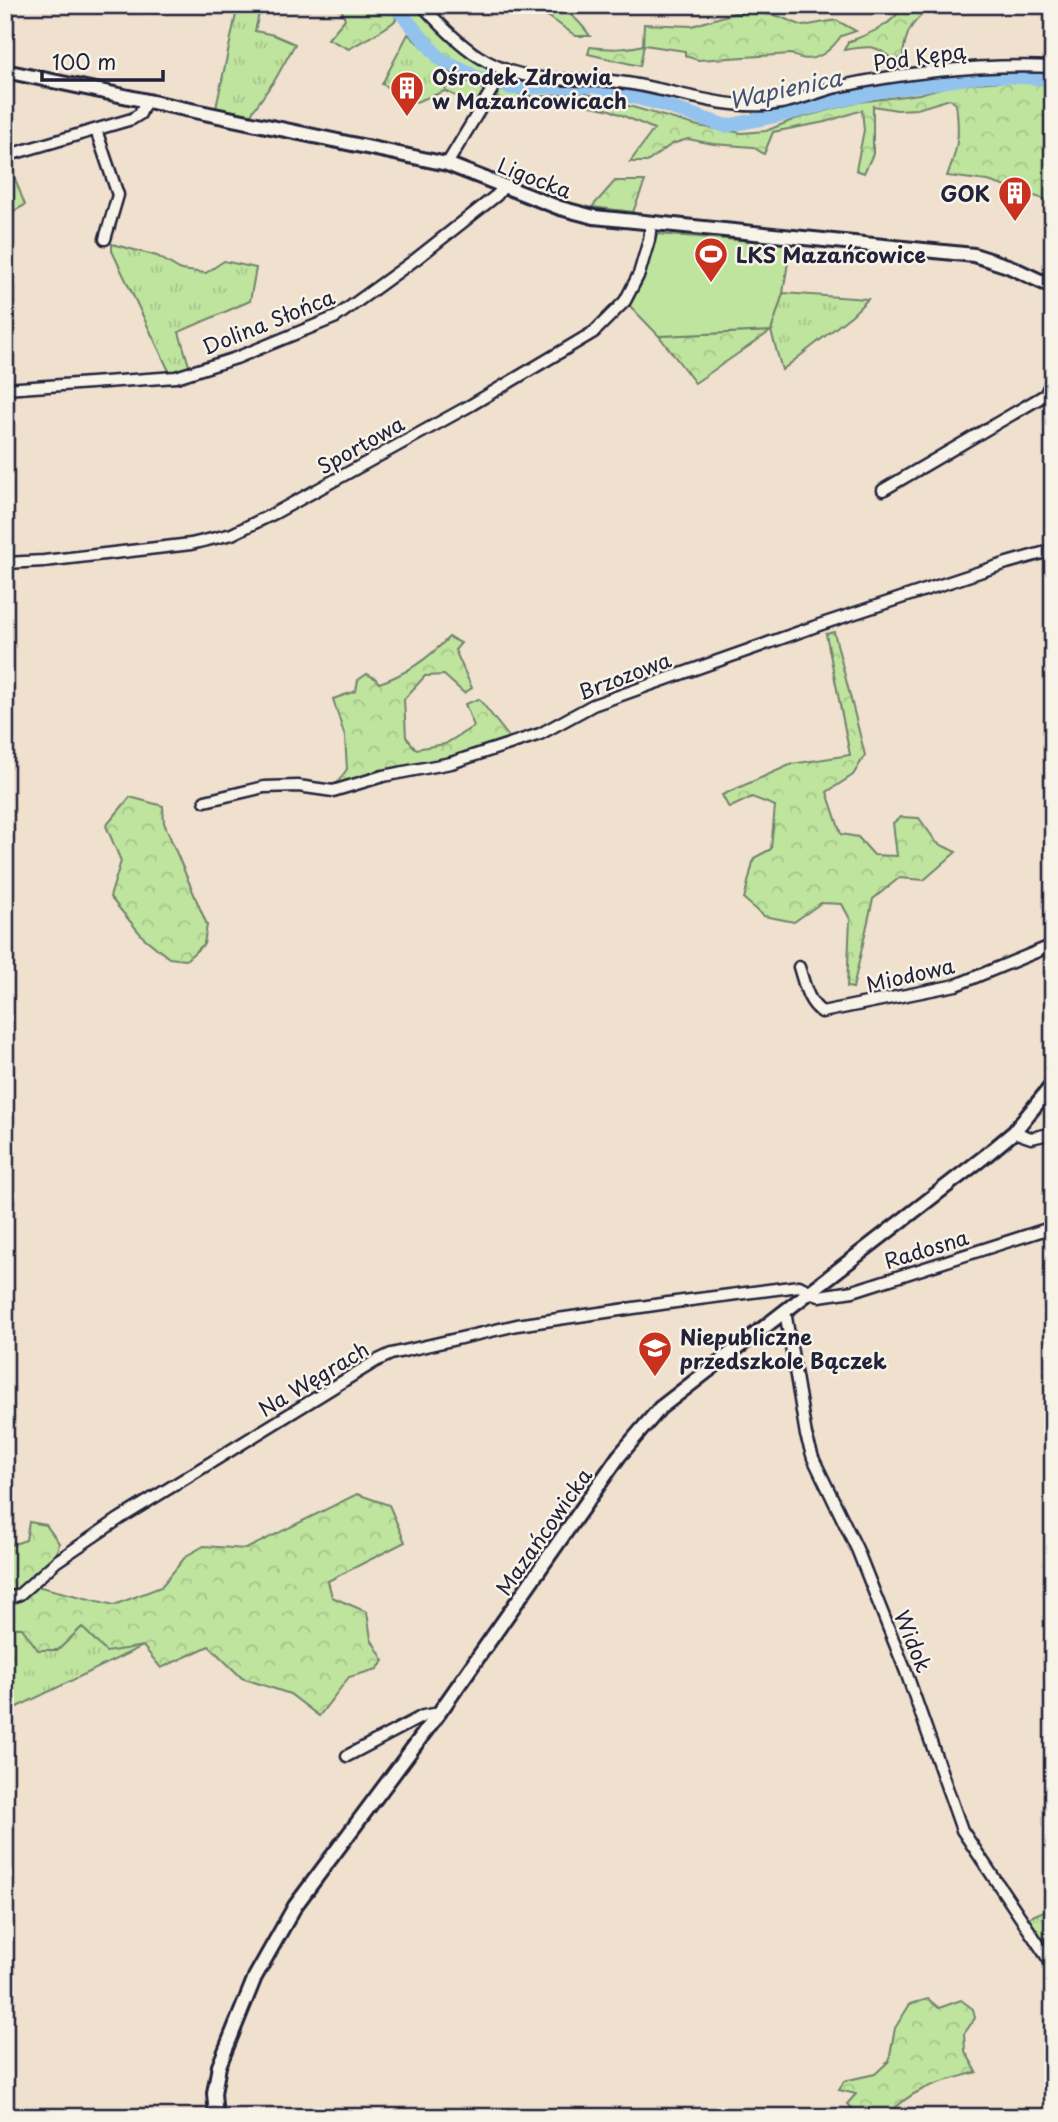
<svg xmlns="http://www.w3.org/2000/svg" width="1058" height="2122" font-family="'Playpen Sans',sans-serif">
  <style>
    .grass { fill: url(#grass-tufts); stroke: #70836c; stroke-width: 2 }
    .forest { fill: url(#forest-crowns); stroke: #70836c; stroke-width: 2 }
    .pitch { fill: #bfe49e; stroke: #70836c; stroke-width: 2 }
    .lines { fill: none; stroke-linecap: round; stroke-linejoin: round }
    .river { stroke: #92c3ee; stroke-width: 14 }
    .minor-casing { stroke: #22223b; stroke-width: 15 }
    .tertiary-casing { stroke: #22223b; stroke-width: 18 }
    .minor { stroke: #f7f3e8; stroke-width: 10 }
    .tertiary { stroke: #f7f3e8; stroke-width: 12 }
    .labels { text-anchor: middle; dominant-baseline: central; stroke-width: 5; stroke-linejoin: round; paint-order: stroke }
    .street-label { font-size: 21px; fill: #22223b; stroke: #f7f3e8 }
    .poi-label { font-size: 21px; font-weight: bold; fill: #22223b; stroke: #f7f3e8; text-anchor: start }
    .water-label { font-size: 23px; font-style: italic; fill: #445271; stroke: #f7f3e8 }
  </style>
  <defs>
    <pattern id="grass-tufts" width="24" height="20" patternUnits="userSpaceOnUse" patternTransform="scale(1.75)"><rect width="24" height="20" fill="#bfe49e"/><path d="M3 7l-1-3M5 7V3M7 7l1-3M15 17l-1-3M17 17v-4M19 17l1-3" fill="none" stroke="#a4c389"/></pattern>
    <pattern id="forest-crowns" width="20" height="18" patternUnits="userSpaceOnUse" patternTransform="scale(1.75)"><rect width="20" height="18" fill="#bfe49e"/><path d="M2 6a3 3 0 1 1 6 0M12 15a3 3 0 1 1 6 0" fill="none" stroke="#a4c389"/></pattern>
  </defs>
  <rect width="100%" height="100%" fill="#f0e0ce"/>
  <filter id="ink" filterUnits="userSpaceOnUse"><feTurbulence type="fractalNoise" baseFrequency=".0143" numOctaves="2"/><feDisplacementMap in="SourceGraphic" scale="14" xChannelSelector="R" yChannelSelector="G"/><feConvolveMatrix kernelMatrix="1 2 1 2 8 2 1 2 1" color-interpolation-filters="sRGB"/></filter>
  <g filter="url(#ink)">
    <g class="grass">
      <path d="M238,5H261L255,31L274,35L295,44L276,78L251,114L216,108Z"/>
      <path d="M408,34L448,71L445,91L416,102L382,84Z"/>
      <path d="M8,160L25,205L5,216V161Z"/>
      <path d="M112,244L157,256L181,270L206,273L224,261L256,268L250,301L179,332L190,369L170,373L112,251Z"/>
      <path d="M783,293L868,299L852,315L782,370L771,331Z"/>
      <path d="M5,1627L22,1628L58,1650L82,1627L143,1646L5,1713Z"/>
      <path d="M1053,1907V1955L1028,1918Z"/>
    </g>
    <g class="forest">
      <path d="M340,5H386L395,13L396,20C381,33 366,38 349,49L328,39L345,19Z"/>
      <path d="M398,5H416C442,36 460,52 494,73L490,78L442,56Z"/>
      <path d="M505,5C548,5 565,0 590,36H576L542,12Z"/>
      <path d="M903,5H936C914,18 905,31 903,56L894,61C874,43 869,46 844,50L848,42C868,34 893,26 903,5Z"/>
      <path d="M752,12L778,16L803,26L836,20L856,31L841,36C829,53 812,66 791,54L698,60L685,56V51L644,45L640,66L588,54L590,47C608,49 625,50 643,45L644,24L692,26L734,13Z"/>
      <path d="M448,71L484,90L475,105L445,91Z"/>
      <path d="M990,82H1037L1053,86V202L988,181L947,176C958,149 960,134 956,104L950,99L917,109L897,110L873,106V154L864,173L856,170L864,130L862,110L825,122L773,132L764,154L753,147L713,144L688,139L672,144L647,162H630L654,129L610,110L577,103L533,106L496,98L500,90L535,97L584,93L698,126L742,133L766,131L795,119L859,102L919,94L952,85Z"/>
      <path d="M615,181H645L633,212L592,207Z"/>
      <path d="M771,331L695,383L659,336Z"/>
      <path d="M834,632L865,755L853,775L827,792L841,834L858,837L874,855L897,856L893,823L901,817L919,818L937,843L956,852L924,880L899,878L873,899L853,988L847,987L850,919L842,904L821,903L794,922L764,916L744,899L754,858L771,849L775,806L752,797L729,808L722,795L792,764L850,755L826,634Z"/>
      <path d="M449,637L461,643L455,650L472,688L464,693L444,675L425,676L404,699L406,737L416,749L445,744L474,726L465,704L479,699L512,741L485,751L336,785L347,769L345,737L333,699L356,691L358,680L367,674L375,678L379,683C407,674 429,658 449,637Z"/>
      <path d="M130,797L163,806L164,823L207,925L204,944L186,960L169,958L143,937L110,897L121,861L106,826Z"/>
      <path d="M357,1494L389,1505L405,1542L328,1581L332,1597L367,1612L371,1639L384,1661L377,1669L349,1677L319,1716L290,1694L242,1678L209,1646L161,1668L143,1646L106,1652L82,1627L58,1650H38L22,1628L5,1627V1547L26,1540L29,1522L46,1525L59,1543L55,1560L28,1584L114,1605L161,1587L186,1556L204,1546L246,1549Z"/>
      <path d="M928,1999L939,2008L961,2000L973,2009L975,2018L964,2034L965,2051L977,2072C942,2082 911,2087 887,2117H862L847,2104L856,2094L839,2090L844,2081L875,2074L889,2061L895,2028L910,2004Z"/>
    </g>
    <path class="pitch" d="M657,234L791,244L783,293L771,331L659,336L629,305Z"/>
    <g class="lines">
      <path class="river" d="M394,5L441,60L479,78L511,88L593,86L660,104L726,126L790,113L874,92L987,75L1053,79"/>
      <g class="minor-casing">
        <g id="minor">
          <path d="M422,5C460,47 491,75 551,79C574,80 597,79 619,82C669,88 714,108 765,105C789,104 814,93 837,87C908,72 981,64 1053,67"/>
          <path d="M96,130L118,195L105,239"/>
          <path d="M5,156L132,119L140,114L146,101"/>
          <path d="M447,164L503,71"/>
          <path d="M5,389L176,377L236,358L336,317L416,259L497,195L504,186"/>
          <path d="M883,490L1045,395L1053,379"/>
          <path d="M5,563L44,561L191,544L232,534L275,513L471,405L594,332L625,301L639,274L649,240L651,224"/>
          <path d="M205,801L264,787L298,786L333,791L383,776L451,763L540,734L593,705L822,624L1007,563L1053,550"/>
          <path d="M799,967C804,982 807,1002 822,1012L956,985L1053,945"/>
          <path d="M1014,1132L1031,1138L1053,1133"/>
          <path d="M785,1311L806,1435L813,1458L857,1549L906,1672L962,1830L1053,1966"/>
          <path d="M5,1600L20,1594L57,1561L119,1519L376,1361L391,1354L517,1325L668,1303L799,1286L819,1296L853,1291L1053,1227"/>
          <path d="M347,1756L423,1716L439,1713"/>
        </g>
      </g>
      <g class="tertiary-casing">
        <g id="tertiary">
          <path d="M5,71L447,164L560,208L594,217L974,255L1008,266L1053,287"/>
          <path d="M216,2117L214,2093L219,2066L255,1977L295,1906L439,1713L619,1456L660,1408L984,1157L1014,1132L1053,1084"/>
        </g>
      </g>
      <use href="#minor" class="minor"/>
      <use href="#tertiary" class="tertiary"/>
    </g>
  </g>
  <defs>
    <g id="building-pin" transform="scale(1.75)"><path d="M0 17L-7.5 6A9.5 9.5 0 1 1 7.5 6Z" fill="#c8321e" stroke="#f7f3e8"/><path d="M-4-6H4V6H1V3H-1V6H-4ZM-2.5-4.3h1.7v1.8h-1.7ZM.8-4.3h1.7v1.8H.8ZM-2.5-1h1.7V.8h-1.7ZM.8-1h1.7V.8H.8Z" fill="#fff"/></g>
    <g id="stadium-pin" transform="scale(1.75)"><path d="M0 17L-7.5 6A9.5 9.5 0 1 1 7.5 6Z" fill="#c8321e" stroke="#f7f3e8"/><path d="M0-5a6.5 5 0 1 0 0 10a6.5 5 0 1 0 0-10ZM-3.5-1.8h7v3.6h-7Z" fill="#fff"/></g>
    <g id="school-pin" transform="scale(1.75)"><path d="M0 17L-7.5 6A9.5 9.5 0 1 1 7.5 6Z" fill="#c8321e" stroke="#f7f3e8"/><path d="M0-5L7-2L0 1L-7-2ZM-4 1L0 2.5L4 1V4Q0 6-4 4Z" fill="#fff"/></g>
  </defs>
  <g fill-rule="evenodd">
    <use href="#building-pin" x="407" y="88"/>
    <use href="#building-pin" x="1015" y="193"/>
    <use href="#stadium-pin" x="711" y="254"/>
    <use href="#school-pin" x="655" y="1348"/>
  </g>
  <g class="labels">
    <g class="street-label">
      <text transform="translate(919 56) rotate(-8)">Pod Kępą</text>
      <text transform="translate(535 177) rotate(21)">Ligocka</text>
      <text transform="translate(268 321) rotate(-22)">Dolina Słońca</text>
      <text transform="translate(360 444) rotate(-29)">Sportowa</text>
      <text transform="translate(624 675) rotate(-21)">Brzozowa</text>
      <text transform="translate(910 974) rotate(-13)">Miodowa</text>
      <text transform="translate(926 1248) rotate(-17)">Radosna</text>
      <text transform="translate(313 1378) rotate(-31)">Na Węgrach</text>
      <text transform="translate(543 1531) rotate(-55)">Mazańcowicka</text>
      <text transform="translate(914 1641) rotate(68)">Widok</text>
    </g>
    <g class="poi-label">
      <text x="432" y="76">Ośrodek Zdrowia<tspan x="432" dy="24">w Mazańcowicach</tspan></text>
      <text x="990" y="193" text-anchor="end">GOK</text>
      <text x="736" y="254">LKS Mazańcowice</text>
      <text x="680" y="1336">Niepubliczne<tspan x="680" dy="24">przedszkole Bączek</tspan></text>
    </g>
    <g class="water-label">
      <text transform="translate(785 88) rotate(-12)">Wapienica</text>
    </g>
  </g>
  <rect width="1058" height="2122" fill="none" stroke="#f7f3e8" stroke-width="28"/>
  <rect x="14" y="14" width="1030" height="2094" fill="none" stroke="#22223b" stroke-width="2.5" filter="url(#ink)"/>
  <path d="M42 70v10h121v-10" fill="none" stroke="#22223b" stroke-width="3.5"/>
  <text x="52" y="70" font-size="21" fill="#22223b" stroke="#f7f3e8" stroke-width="5" paint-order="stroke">100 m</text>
</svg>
